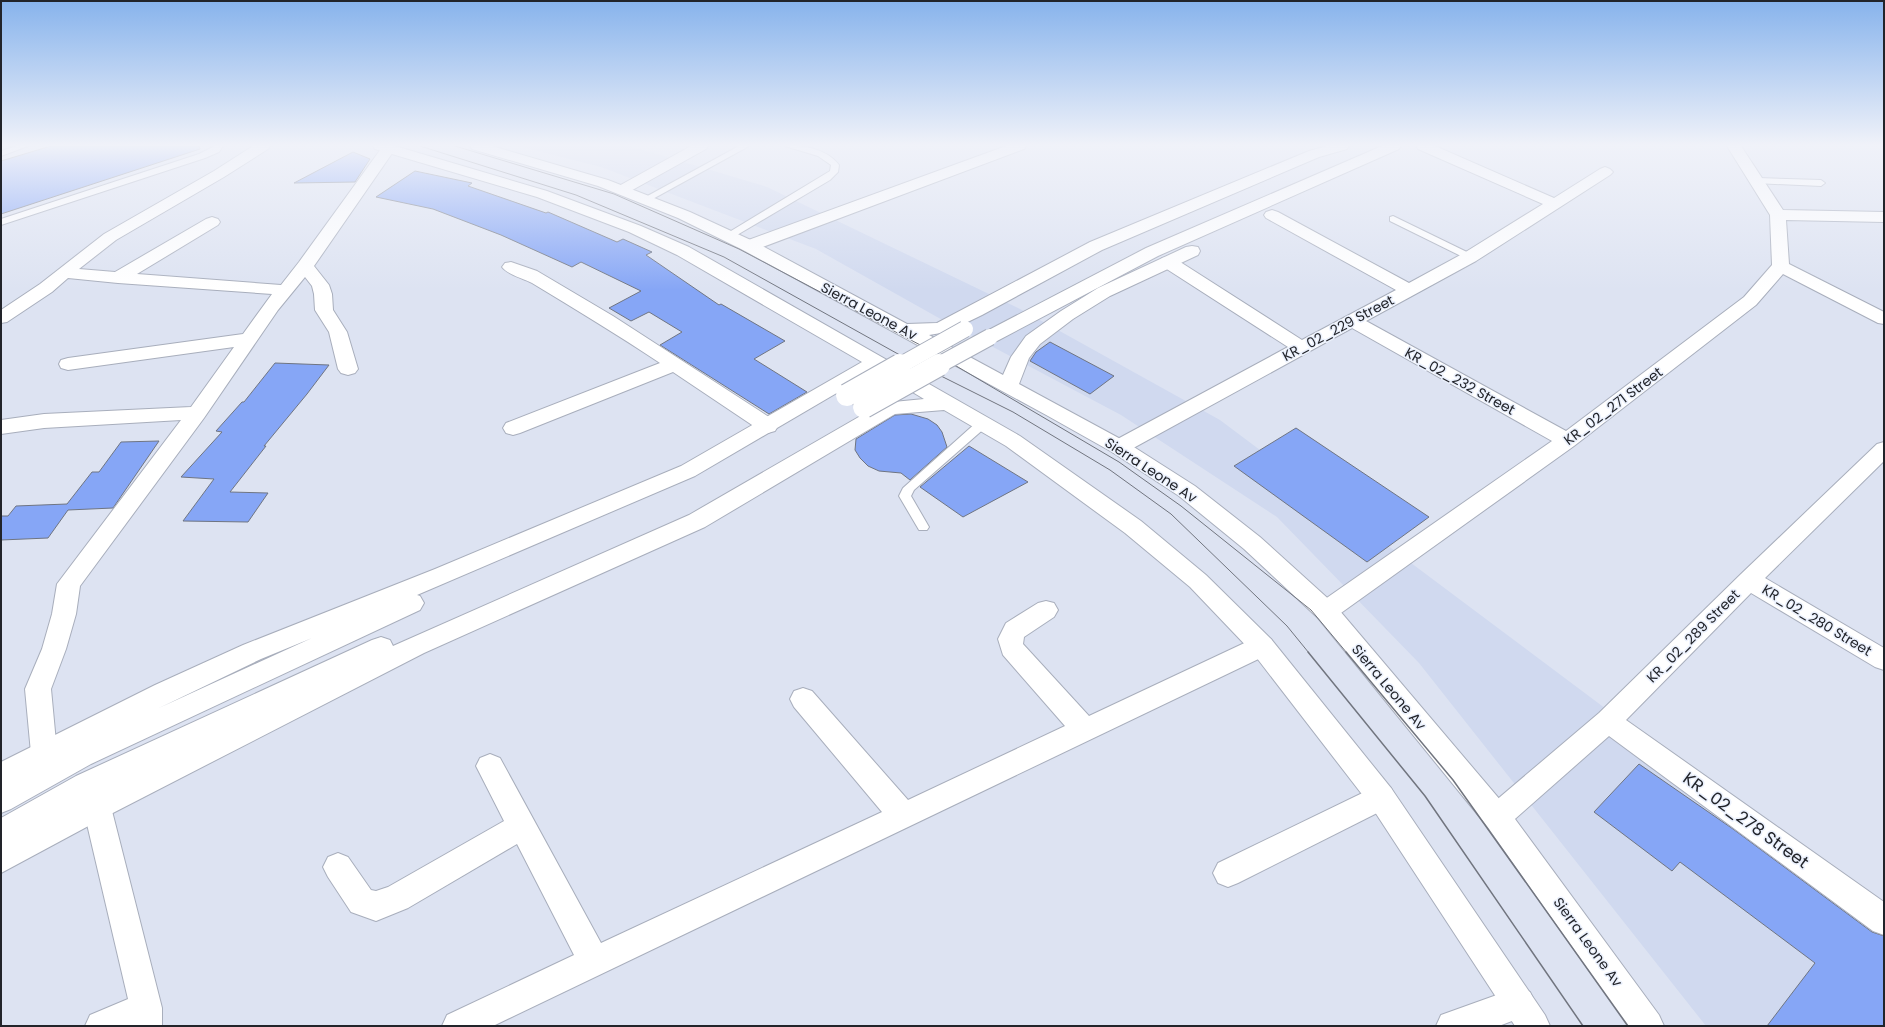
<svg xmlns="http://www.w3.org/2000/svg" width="1885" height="1027" font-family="Poppins,sans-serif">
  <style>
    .built { fill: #d0d9ef }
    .building { fill: #86a6f6; stroke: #6f7582 }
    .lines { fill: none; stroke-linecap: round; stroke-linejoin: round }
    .lane-casing { stroke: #a8aebc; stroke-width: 2 }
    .street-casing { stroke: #a8aebc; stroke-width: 2 }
    .primary-casing { stroke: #a8aebc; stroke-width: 2 }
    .lane { fill: #fff; fill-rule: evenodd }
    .street { fill: #fff; fill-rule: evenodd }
    .primary { fill: #fff; fill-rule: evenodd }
    .tram-far1 { stroke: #71757f; stroke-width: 1 }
    .tram { stroke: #71757f; stroke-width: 1.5 }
    .primary-bridge-far1-casing { stroke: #a8aebc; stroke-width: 18; stroke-linecap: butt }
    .primary-bridge-casing { stroke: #a8aebc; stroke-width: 24; stroke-linecap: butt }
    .primary-bridge-far1 { stroke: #fff; stroke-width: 16 }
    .primary-bridge { stroke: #fff; stroke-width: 22 }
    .labels { text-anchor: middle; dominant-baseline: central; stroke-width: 3; stroke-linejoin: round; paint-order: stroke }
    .street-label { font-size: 14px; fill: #22242a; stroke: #ebf1fd }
    .near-street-label { font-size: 17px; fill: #22242a; stroke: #ebf1fd }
  </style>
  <rect width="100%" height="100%" fill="#dde3f2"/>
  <path class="built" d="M518,146H630L767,187L1020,309L1220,420L1884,917V1026H1706L1419,663L1277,517L1121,415L946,322L816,249L601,167Z"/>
  <g class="building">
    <path d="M51,146H199L200,149L1,214V161Z"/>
    <path d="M353,152L370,159L355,182L294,183Z"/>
    <path d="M415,171L472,183L468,186L546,213L548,212L617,242L623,239L652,252L646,255L719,305L721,304L785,341L754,359L807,392L769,414L660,345L682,332L649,312L631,321L609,308L641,291L581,262L572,267L501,235L433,209L376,197Z"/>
    <path d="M1050,342L1114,376L1090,394L1030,361L1036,352Z"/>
    <path d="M275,363L329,365L307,394L264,446H266L230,492L268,493L248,522L183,521L214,479L181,477L222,432L216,431L242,402H244Z"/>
    <path d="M911,414L928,419L937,425L942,432L947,447L910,480L901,473L879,471L868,466L860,458L855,450L856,439L895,415Z"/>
    <path d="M1296,428L1429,517L1367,562L1234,466Z"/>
    <path d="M159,441L113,508L68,510L48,538L1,540V516H8L16,506L67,504L92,472H99L121,442Z"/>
    <path d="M969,446L1028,482L963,517L920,487Z"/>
    <path d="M1639,764L1733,829L1872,932L1884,936V1026H1767L1815,963L1680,862L1672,871L1594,812Z"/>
  </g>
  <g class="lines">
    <g class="lane-casing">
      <g id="lane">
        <path d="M17,146H28L1,156V151Z"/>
        <path d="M215,146H223L219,152L205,158L1,225V219L199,154Z"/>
        <path d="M739,146H749L649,201L646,202L642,199Z"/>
        <path d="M785,146C803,145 827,149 839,165L838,172L830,180L732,238H726V234L830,171L831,165L818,156Z"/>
        <path d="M1758,178L1821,180L1825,183L1821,186L1755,183V179Z"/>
        <path d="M1393,216L1473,255L1475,257L1470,260L1467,259L1390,221V217Z"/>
        <path d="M982,420L986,421L988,424L986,427L914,490L911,496L929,527L927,530H919L899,496L903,488L978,421Z"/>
      </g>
    </g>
    <g class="street-casing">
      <g id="street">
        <path d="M253,146H270L268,149L224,177L116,240L79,269L115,272L206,219L212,217L218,219L220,222L218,225L137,274L281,285L299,262L383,146H393L395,149L314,266L329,285L332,294L333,310L347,332L358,369L355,373L348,375L341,373L338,369L329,332L315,310L314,294L312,286L305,277L278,310L204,418L80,586L76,614L66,649L51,689L57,753L53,761L44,765L35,761L31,753L25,689L42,649L52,614L57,584L181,420L44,428L1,434V420L44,414L191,407L234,347L68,370L61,368L59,364L61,360L68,358L243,334L272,294L118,283L68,278L52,292L7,322L1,323V310L40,284L104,234L214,171Z"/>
        <path d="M691,146H708L706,149L627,193L622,195L617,193L614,190L617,187Z"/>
        <path d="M1006,146H1026L1024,149L755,250L749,251L743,250L741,246L743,242Z"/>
        <path d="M1416,146H1435L1554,198L1600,169L1605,167L1610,169L1613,172L1610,175L1476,261L1366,321L1566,431L1744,297L1772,265L1770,215L1727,146H1741L1783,210L1884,212V222L1786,220L1789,264L1884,312V324L1878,323L1783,274L1756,305L1574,446L1334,618L1326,620L1318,618L1314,611L1318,604L1552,441L1352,328L1126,452L1119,454L1112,452L1109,447L1112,442L1288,347L1162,266L1160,262L1162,258L1168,257L1174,258L1302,340L1396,290L1266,218L1264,215L1266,212L1272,210L1278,212L1409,283L1464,253L1543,204L1418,149Z"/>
        <path d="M511,262L537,271L613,316L775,421L778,426L775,431L768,433L761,431L673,372L520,433L513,435L506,433L503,428L506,423L660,363C618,335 575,309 532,283C523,278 508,275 502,267L505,263Z"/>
        <path d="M1884,442V461L1765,578L1884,648V670L1875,667L1751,593L1626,720L1884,902V935L1873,931L1609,736L1507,826L1497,830L1487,826L1483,817L1487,808L1599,713L1741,574L1877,444Z"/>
        <path d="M1046,601L1054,603L1058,610L1054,617L1024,637L1023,644L1089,716L1253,639L1262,636L1271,639L1274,646L1271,653L493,1026H442L447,1015L574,955L517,844L408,908L376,921L351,912L328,877L323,867L328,857L338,853L348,857L371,890L376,891L388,887L504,821L476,766L480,758L490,754L500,758L601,943L882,812L794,707L790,699L794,691L803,688L812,691L908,800L1065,726L1003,655L998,639L1006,623L1038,603Z"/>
        <path d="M1381,784L1391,788L1395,797L1391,806L1238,883L1228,887L1218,883L1213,873L1218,863Z"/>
        <path d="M97,794L107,798L111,807L162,1008V1026H85L90,1015L128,999L83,807L87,798Z"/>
        <path d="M1519,987L1530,992L1535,1003L1530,1014L1499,1026H1436L1441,1015Z"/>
      </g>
    </g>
    <g class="primary-casing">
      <g id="primary">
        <path d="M373,146H395L547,191L641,226L689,247L1020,436L1141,521L1206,575L1271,639L1391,788L1545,1015L1550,1026H1515L1371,806L1253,653L1190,587L1125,533L1006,446L944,410L895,414L705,527L424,653L107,816L1,873V818L76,776L372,640L381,637L390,640L393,646L689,515L883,403L924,399L876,370L695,476L417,595L420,596L424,603L420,610L91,764L11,809L1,813V762L155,685L243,645L435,569L681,466L862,362L677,255L629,232L537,197L375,149ZM312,638L159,708L261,659Z"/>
        <path d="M470,146H492L608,180L690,212L755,242L907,324L937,323L1090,242L1309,151L1327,146H1349L1347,149L1319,157L1102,250L982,315L947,332L929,335L1003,375L1011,357L1026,336L1061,311L1098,288L1186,247L1192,246L1198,247L1200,251L1198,255L1110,296L1073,319L1040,344L1029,358L1019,384L1126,442L1195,486L1260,537L1334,604L1507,808L1659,1015L1664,1026H1628L1487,826L1318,618L1244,549L1179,496L1112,452L1048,416L743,250L678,218L598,186L472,149Z"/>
        <path d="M1382,146H1401L1399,149L1158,256L997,341L990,343L983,341L981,337L983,333L1146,248Z"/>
      </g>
    </g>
    <use href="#lane" class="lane"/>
    <use href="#street" class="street"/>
    <use href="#primary" class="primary"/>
    <g class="tram-far1">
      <path d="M420,146L576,195L724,257L907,359L1013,412L1110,470L1171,514L1287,626L1309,653"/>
      <path d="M455,146L614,194L739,249L924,347L1119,462L1181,506L1311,610L1347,653"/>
    </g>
    <g class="tram">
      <path d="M1308,652L1425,796L1583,1026"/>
      <path d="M1346,652L1453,780L1628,1026"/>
    </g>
    <g class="primary-bridge-far1-casing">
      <g id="primary-bridge-far1">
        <path d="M899,366L965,329"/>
        <path d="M937,366L990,337"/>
      </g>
    </g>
    <g class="primary-bridge-casing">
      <g id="primary-bridge">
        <path d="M847,395L900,365"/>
        <path d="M864,407L939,365"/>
      </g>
    </g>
    <use href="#primary-bridge-far1" class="primary-bridge-far1"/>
    <use href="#primary-bridge" class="primary-bridge"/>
  </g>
  <linearGradient id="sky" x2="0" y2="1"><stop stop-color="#87b3ec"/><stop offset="0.5" stop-color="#f0f2f9"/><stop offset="1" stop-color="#f0f2f9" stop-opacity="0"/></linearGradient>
  <rect width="1885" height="290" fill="url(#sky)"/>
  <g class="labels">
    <g class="street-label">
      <text transform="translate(869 311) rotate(28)">Sierra Leone Av</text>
      <text transform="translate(1338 328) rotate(-28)">KR_02_229 Street</text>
      <text transform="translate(1460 381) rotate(29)">KR_02_232 Street</text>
      <text transform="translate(1613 406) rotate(-37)">KR_02_271 Street</text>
      <text transform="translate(1151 470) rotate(33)">Sierra Leone Av</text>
      <text transform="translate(1817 620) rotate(31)">KR_02_280 Street</text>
      <text transform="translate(1693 636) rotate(-45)">KR_02_289 Street</text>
      <text transform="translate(1389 687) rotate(50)">Sierra Leone Av</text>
      <text transform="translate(1588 942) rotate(54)">Sierra Leone Av</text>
    </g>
    <g class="near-street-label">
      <text transform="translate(1746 820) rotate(36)">KR_02_278 Street</text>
    </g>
  </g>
  <rect width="1885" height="1027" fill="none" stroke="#22242a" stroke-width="4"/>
</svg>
